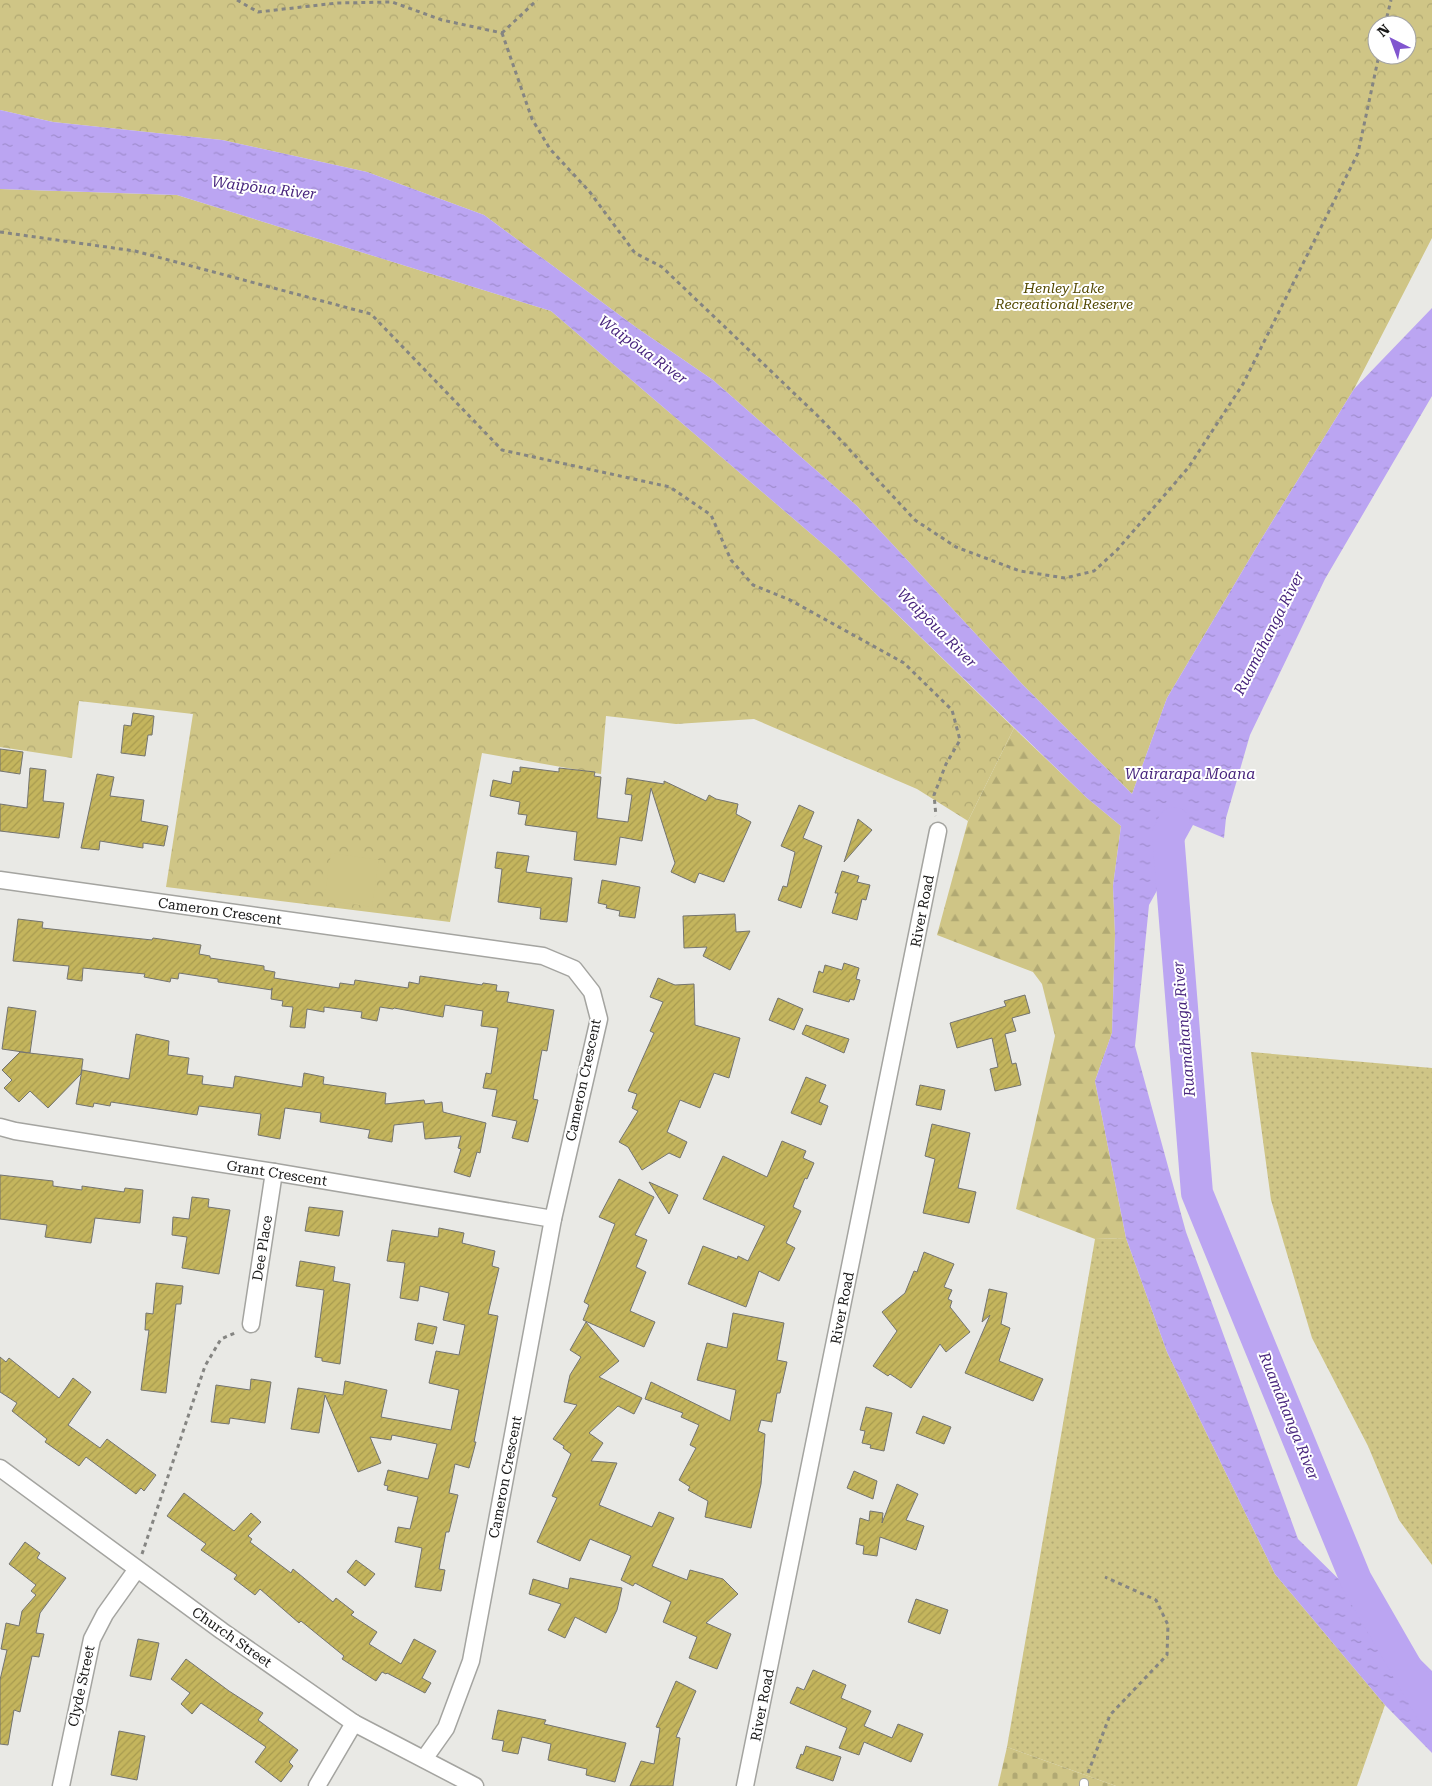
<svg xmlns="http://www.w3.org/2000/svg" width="1432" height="1786" font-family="'Roboto Serif',serif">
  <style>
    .grass { fill: url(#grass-dots) }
    .forest { fill: url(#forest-firs) }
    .cemetery { fill: url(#cemetery-stones) }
    .park { fill: url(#park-crowns); fill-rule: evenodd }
    .garden { fill: #cfc586 }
    .water { fill: url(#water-ripples) }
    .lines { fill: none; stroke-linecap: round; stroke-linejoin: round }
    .river { stroke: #bba5f2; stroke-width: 32 }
    .building { fill: url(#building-hatch); stroke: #747470 }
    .lane-casing { stroke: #a4a4a0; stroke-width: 10 }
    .street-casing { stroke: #a4a4a0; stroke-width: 19 }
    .path { stroke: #858582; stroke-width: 3; stroke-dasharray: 4 4; stroke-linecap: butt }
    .lane { stroke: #fff; stroke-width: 8 }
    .street { stroke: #fff; stroke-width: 16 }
    .labels { text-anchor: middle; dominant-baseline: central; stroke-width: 4; stroke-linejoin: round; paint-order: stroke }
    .park-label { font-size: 14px; font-style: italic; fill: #524800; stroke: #fff }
    .street-label { font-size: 14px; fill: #191918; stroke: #fff }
    .water-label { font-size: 15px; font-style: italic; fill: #48257d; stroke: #fff }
  </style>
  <defs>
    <pattern id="grass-dots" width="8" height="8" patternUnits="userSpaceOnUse" patternTransform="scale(1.25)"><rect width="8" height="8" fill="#cfc586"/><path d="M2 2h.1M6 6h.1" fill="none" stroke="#b1a973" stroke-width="1.8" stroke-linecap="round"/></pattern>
    <pattern id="forest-firs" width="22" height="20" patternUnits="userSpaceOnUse" patternTransform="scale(1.25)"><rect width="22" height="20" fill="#cfc586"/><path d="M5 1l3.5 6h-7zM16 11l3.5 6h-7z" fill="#b1a973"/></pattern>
    <pattern id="cemetery-stones" width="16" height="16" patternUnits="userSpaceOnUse" patternTransform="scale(1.25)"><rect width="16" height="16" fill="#cfc586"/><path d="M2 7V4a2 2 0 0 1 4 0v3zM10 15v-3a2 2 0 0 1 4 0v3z" fill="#b1a973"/></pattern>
    <pattern id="park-crowns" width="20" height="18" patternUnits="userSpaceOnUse" patternTransform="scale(1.25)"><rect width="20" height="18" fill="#cfc586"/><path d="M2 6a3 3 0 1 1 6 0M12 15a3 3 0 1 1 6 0" fill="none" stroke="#b1a973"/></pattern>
    <pattern id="water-ripples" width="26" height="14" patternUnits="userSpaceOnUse" patternTransform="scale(1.25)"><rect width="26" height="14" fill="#bba5f2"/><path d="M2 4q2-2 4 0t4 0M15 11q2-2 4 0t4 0" fill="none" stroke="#a08dcf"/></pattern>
    <pattern id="building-hatch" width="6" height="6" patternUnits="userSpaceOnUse" patternTransform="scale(1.25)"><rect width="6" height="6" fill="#c4b55d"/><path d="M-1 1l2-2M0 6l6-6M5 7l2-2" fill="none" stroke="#a89b50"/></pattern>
  </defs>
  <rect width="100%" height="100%" fill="#e9e9e5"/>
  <g class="grass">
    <path d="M1251,1052L1432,1068V1565L1399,1520L1368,1446L1312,1338L1271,1200Z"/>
    <path d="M1126,1238L1167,1352L1275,1574L1385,1705L1357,1786H1116L1007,1747L1095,1239Z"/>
  </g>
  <path class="forest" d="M1014,728L1087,798L1121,826L1113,886L1115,934L1112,1033L1095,1081L1126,1238L1095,1239L1016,1209L1055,1036L1042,984L1033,972L937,935L968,821Z"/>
  <path class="cemetery" d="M1007,1747L1116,1786H998Z"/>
  <g class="park">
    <path d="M0,0H1432V238L1354,389L1262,538L1167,698L1132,794L1023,685L857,506L713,380L637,328L484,215L367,172L222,140L53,122L0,110ZM1377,25H1407V55H1377Z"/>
    <path d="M0,189L177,195L551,311L837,556L1014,728L968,821L917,789L754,719L676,724L606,716L601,774L482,753L450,922L166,887L193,714L79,701L72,758L0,747Z"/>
  </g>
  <path class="garden" d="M331,853L379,860L372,907L324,900Z"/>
  <path class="water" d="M0,110L53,122L222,140L367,172L484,215L637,328L713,380L857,506L1023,685L1132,794L1167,698L1262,538L1354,389L1432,308V396L1325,579L1250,735L1226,818L1224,838L1193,825L1149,905L1135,1046L1186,1232L1298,1539L1432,1671V1753L1385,1705L1275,1574L1167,1352L1126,1238L1095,1081L1112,1033L1115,934L1113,886L1121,826L1087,798L837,556L551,311L177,195L0,189Z"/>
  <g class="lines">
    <path class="river" d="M1174,823L1168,834L1197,1193L1356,1580L1432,1712"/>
  </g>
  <g class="building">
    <path d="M133,713L154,716L152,735H148L145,756L121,753L124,725L131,726Z"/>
    <path d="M0,749L23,752L20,774L0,771Z"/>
    <path d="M520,767L559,772V768L595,772L594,776L601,777L597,818L628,822L632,795L625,794L627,778L664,784V781L706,801L709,795L716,799L738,804L736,814L751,822L724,882L699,873L695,883L671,872L675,863L651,788L642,841L620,837L616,865L574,860L577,832L525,825L527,815L518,814L520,802L490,796L493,780L511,784L513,771L520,772Z"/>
    <path d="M30,768L46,770L43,801L64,803L59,838L0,831V804L27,808Z"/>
    <path d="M97,774L114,777L110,796L144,800L141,821L168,826L164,846L143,843V848L100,841L99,850L81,848Z"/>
    <path d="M799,805L814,812L803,838L822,846L801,908L778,900L783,886L787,887L795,852L781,846Z"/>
    <path d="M858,819L872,830L844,862Z"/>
    <path d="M497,852L529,856L526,872L572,878L567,922L540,919L541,908L498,902L502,869L495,868Z"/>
    <path d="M842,871L859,876L857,882L870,885L866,900L862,899L857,920L832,913L838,893H835Z"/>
    <path d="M602,880L640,887L635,918L619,916L620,911L606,908L607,905L598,903Z"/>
    <path d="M735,914L736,932L750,931L730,970L703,956L707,947L684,948L683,916Z"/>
    <path d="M18,919L43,922L42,928L152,940L153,938L201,945L199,954L210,956V958L264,966V970L275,972L274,978L339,988L340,983L354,985L355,980L408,988L409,982L419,984L420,976L482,985L483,983L497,985L496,991L509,992L507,1002L554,1010L547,1051L542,1050L533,1099L538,1100L528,1142L512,1138L517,1121L492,1116L497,1090L483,1088L486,1073L491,1074L498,1028L481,1026L483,1011L445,1005L443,1017L394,1008L393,1009L380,1007L377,1021L361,1018L362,1012L324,1007V1012L307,1009L305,1028L290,1027L293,1007L282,1006L283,1001L271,999L272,988V990L218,982V979L179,973L178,979L171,978L170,982L144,977L145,974L83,968L82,981L67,979L69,966L13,961Z"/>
    <path d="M844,963L859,968L856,979L860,980L854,1000L850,999L849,1002L813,992L819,971L823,973L825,965L842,970Z"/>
    <path d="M658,978L675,985L694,984L695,1025L740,1038L729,1078L714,1073L700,1108L680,1100L667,1132L687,1142L680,1158L669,1153L642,1170L628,1147L619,1142L638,1111L632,1108L637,1094L628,1091L654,1033L650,1031L663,1002L650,997Z"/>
    <path d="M1025,995L1030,1013L1012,1018L1016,1031L1005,1034L1012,1064L1016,1063L1021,1085L995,1091L990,1069L998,1067L992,1038L957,1048L950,1023L1006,1006L1004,1001Z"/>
    <path d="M778,998L803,1009L794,1030L769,1020Z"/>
    <path d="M8,1007L36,1011L30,1053L2,1049Z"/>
    <path d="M806,1025L849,1039L844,1053L802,1034Z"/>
    <path d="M136,1034L169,1041L168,1055L189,1058L187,1074L203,1076L202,1084L233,1088L235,1076L302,1087L304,1073L324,1077L323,1084L386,1093L385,1104L424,1100L425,1104L442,1102L443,1112L486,1123L480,1153L477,1152L470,1177L454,1172L461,1149L458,1148L461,1136L425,1139L423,1122L394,1125L392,1142L368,1138L370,1130L320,1122L321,1113L285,1108L280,1139L258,1135L261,1114L199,1106L197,1115L111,1102L110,1106L94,1103L93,1107L76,1104L82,1070L129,1079Z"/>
    <path d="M20,1052L83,1059L81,1074L48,1108L30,1091L19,1102L4,1088L12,1080L2,1070Z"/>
    <path d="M806,1077L826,1085L819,1102L828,1106L821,1125L791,1113Z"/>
    <path d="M920,1085L945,1090L941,1110L916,1105Z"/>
    <path d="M932,1124L970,1133L958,1188L976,1192L969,1223L923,1213L935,1159L925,1156Z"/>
    <path d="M782,1141L806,1151L803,1158L814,1163L807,1179L805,1178L793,1207L801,1211L786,1243L795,1248L779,1281L759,1271L746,1307L688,1284L703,1246L737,1259L738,1256L748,1261L765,1226L703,1199L723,1156L767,1177Z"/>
    <path d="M0,1175L53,1181V1186L82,1190V1186L124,1192L125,1188L143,1190L140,1223L95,1218L91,1243L45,1237L47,1225L0,1219Z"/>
    <path d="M619,1179L654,1197L635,1235L647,1240L636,1267L646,1272L630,1311L655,1322L644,1347L583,1320L589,1305L584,1302L615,1224L599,1217Z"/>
    <path d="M649,1182L678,1195L669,1214Z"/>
    <path d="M192,1197L209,1199L208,1207L230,1210L219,1274L182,1268L187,1237L172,1235L173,1217L189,1219Z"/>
    <path d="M309,1207L343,1211L339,1236L305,1231Z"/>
    <path d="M439,1228L464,1233L462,1243L495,1251L492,1266L499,1268L488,1314L498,1316L474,1442H476L469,1468L455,1464L449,1493L458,1495L449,1532H446L439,1569L445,1570L441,1591L415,1587L422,1548L395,1542L398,1527L410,1529L418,1497L387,1490L388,1486L384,1485L388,1470L428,1479L437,1444L392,1435L391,1440L370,1437L381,1463L358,1472L325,1395L319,1433L291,1429L298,1388L343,1395L345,1381L387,1390L381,1417L451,1430L459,1390L429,1383L436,1351L459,1355L465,1325L443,1320L449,1293L420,1286L418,1301L400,1298L405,1263L387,1261L392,1230L438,1237Z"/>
    <path d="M924,1252L954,1264L944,1287L952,1290L948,1299L952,1301L950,1307L970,1332L946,1352L940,1344L911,1388L890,1374L888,1376L873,1366L897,1331L882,1312L905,1293L914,1271L917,1272Z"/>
    <path d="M300,1261L335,1267L333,1281L350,1284L340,1364L322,1361V1358L315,1357L324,1290L296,1286Z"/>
    <path d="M156,1283L183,1286L181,1304H176L166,1393L141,1390L149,1330H145L146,1313L153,1314Z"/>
    <path d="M989,1289L1007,1293L1001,1324L1010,1328L999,1361L1043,1379L1033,1401L965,1373L990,1315L982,1322Z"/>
    <path d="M733,1313L784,1323L777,1360L787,1362L780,1393H777L772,1422L761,1420L758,1431L765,1434L761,1484L751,1528L705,1517L708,1501L688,1490L690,1487L679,1480L696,1448L690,1445L699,1425L681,1417L683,1413L645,1399L651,1382L730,1421L736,1390L697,1380L707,1343L727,1348Z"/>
    <path d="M586,1322L619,1361L599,1377L642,1398L634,1414L618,1406L589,1433L603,1443L591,1461L617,1463L599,1505L652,1527L659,1512L674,1518L652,1566L687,1580L690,1570L723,1579L738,1594L706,1623L731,1634L717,1669L689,1658L697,1637L663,1622L671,1602L635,1583L633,1586L621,1580L631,1556L590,1539L580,1561L537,1542L557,1498L552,1496L571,1454L563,1448L564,1446L553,1439L577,1405L564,1402L570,1375L581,1357L570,1350Z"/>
    <path d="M418,1323L437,1327L433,1344L415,1340Z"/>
    <path d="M0,1357L6,1362L9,1358L59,1398L73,1378L91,1392L68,1425L100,1448L107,1439L156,1475L144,1491L141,1488L136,1494L86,1457L79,1466L45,1442L47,1439L12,1411L17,1403L0,1392Z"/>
    <path d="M251,1379L271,1382L265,1423L230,1418L229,1424L211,1422L216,1385L250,1390Z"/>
    <path d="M866,1407L892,1413L884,1451L870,1448L871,1445L862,1443L865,1431L860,1430Z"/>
    <path d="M923,1416L951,1427L944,1444L916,1433Z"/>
    <path d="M854,1471L877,1481L873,1499L847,1488Z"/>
    <path d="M897,1484L918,1494L906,1520L924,1526L916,1550L880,1537L877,1556L863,1554L864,1546L856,1544L860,1518L869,1521L870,1511L883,1513L882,1523Z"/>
    <path d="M184,1493L234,1531L251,1513L261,1522L248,1536L252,1539L250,1542L291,1573L293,1569L333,1602L336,1598L354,1612L351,1615L377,1632L369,1644L401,1664L414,1639L436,1651L422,1678L431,1683L425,1693L387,1673L386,1674L382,1672L376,1681L342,1659L344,1656L301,1621L299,1623L260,1589L255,1595L234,1579L237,1575L201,1550L206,1544L167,1516Z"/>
    <path d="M25,1542L40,1553L37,1558L66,1578L40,1613L36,1633L44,1634L39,1657L32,1656L20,1712L14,1710L8,1745L0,1744V1680L7,1650L1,1649L6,1623L19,1626L22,1611L36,1595L31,1591L36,1585L9,1564Z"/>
    <path d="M356,1560L375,1574L365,1586L347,1572Z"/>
    <path d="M570,1578L622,1588L617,1610L606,1633L575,1617L565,1638L548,1630L561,1604L529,1594L533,1579L568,1589Z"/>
    <path d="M916,1599L948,1610L940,1634L908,1622Z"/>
    <path d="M138,1639L159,1643L151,1680L130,1676Z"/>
    <path d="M186,1659L229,1691L263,1713L258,1720L298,1750L289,1762L293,1766L281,1782L255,1762L266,1747L201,1703L192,1714L181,1704L190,1693L171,1679Z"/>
    <path d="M813,1670L846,1685L841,1698L871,1711L864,1726L892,1738L898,1724L923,1734L911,1762L864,1742L859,1755L839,1748L847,1728L790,1703L797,1687L804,1690Z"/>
    <path d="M676,1681L696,1691L676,1737L680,1738L673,1786H630L641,1761L654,1764L660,1728L656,1727Z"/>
    <path d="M498,1710L546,1720L544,1724L626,1743L615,1782L586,1775L587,1769L548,1760L551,1744L522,1737L518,1754L502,1751L504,1741L492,1739Z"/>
    <path d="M119,1731L145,1736L137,1780L111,1775Z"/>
    <path d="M806,1746L841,1757L833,1781L796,1768L801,1754L803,1755Z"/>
  </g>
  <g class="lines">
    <g class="lane-casing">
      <path id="lane" d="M1084,1786V1783"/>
    </g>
    <g class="street-casing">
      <g id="street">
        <path d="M0,880L543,956L574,969L592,992L599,1019L553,1219L471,1661L446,1728L424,1759"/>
        <path d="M0,1127L15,1131L274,1172L553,1219"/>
        <path d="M251,1324L274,1172"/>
        <path d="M0,1468L222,1631L354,1723L475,1786"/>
        <path d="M61,1786L92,1639L105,1614L137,1569"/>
        <path d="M317,1786L354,1723"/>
        <path d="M745,1786L938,831"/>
      </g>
    </g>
    <g class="path">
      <path d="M237,0L258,12L337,3L392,2L442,20L502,33"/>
      <path d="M1385,25L1391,0"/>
      <path d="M502,33L532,119L550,149L589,191L635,253L662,267L727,329L822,420L915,520L956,547L1020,571L1065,578L1094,571L1117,550L1188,468L1243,384L1358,153L1379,55"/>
      <path d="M502,33L537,0"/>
      <path d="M0,232L135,251L371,314L502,450L670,487L711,515L731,560L753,585L790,600L904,663L952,710L960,740L946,764L934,795L936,816"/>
      <path d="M142,1554L205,1366L221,1339L237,1332"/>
      <path d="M1088,1773L1110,1715L1167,1655L1168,1625L1156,1600L1105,1577"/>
    </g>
    <use href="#lane" class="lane"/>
    <use href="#street" class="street"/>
  </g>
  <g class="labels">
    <g class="park-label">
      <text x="1064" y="288">Henley Lake<tspan x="1064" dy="16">Recreational Reserve</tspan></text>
    </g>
    <g class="street-label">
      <text transform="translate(220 911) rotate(8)">Cameron Crescent</text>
      <text transform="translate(922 911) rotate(-79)">River Road</text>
      <text transform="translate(583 1080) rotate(-78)">Cameron Crescent</text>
      <text transform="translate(277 1173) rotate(9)">Grant Crescent</text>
      <text transform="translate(262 1248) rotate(-81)">Dee Place</text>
      <text transform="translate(842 1308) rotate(-79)">River Road</text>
      <text transform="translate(505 1477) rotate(-79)">Cameron Crescent</text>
      <text transform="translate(232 1637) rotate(35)">Church Street</text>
      <text transform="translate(81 1686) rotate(-78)">Clyde Street</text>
      <text transform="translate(762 1705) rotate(-79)">River Road</text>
    </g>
    <g class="water-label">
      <text transform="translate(264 188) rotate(7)">Waipōua River</text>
      <text transform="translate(643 350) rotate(36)">Waipōua River</text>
      <text transform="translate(937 628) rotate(45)">Waipōua River</text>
      <text transform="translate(1269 633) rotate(-63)">Ruamāhanga River</text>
      <text x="1190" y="774">Wairarapa Moana</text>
      <text transform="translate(1184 1029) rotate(-95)">Ruamāhanga River</text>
      <text transform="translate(1289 1416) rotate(68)">Ruamāhanga River</text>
    </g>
  </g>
  <g transform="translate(1392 40) rotate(318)"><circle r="24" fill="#ffffff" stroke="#a3a3a3"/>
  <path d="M0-4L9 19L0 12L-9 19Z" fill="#8156cf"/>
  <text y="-8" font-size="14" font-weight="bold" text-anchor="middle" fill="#191918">N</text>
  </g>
</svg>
